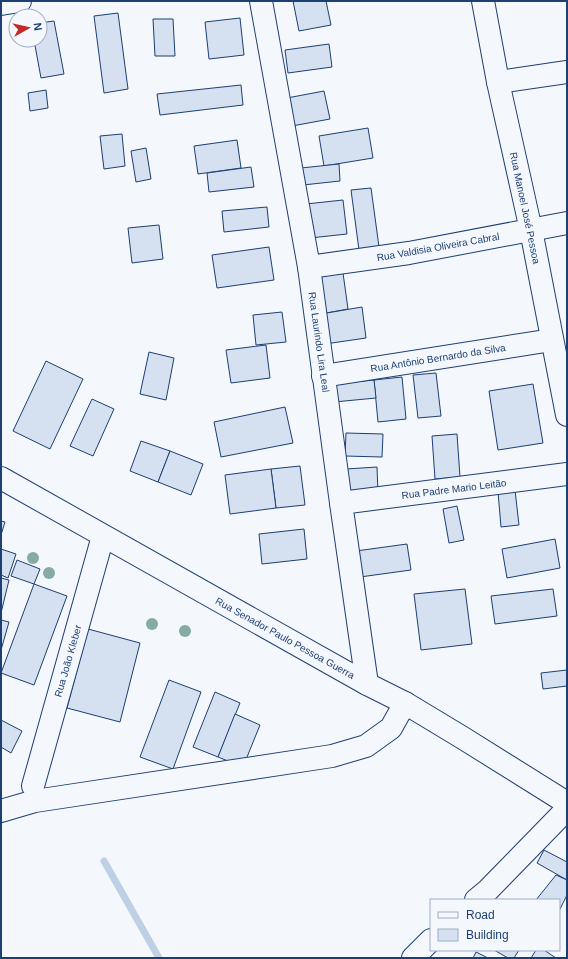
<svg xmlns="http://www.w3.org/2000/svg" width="568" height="959" font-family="Helvetica,sans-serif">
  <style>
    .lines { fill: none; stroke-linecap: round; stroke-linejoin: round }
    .stream { stroke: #bed0e5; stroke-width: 7 }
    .building { fill: #d5e0f0; stroke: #1d3f73 }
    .minor-casing { stroke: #1d3f73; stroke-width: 24 }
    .major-casing { stroke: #1d3f73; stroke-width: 24 }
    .minor { stroke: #f4f7fb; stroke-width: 22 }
    .major { stroke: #f4f7fb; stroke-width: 22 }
    .tree { fill: #86aba6 }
    .labels { text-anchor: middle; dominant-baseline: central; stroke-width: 3; stroke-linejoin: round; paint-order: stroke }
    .street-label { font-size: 10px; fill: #1d3f73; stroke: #f4f7fb }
  </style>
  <rect width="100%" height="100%" fill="#f4f7fb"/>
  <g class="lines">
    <path class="stream" d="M104,861L159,958"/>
  </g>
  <g class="building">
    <path d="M293,1H326L331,25L299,31Z"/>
    <path d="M118,13L128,89L104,93L94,16Z"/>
    <path d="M240,18L244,55L209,59L205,22Z"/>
    <path d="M153,19H173L175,56H155Z"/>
    <path d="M54,21L64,74L41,78L34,40H40V23Z"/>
    <path d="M329,44L332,67L288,73L285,50Z"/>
    <path d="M241,85L243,105L160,115L157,94Z"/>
    <path d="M46,90L48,108L30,111L28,93Z"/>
    <path d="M324,91L330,119L292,126L287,98Z"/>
    <path d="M368,128L373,158L324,166L319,136Z"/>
    <path d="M122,134L125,166L104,169L100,136Z"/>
    <path d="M237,140L241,168L198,174L194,146Z"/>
    <path d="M146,148L151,179L136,182L131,151Z"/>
    <path d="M339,164L340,181L303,185L301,168Z"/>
    <path d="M251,167L254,187L209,192L207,173Z"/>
    <path d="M371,188L379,247L359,250L351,190Z"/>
    <path d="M343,200L347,234L310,238L306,204Z"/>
    <path d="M267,207L269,227L224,232L222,211Z"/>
    <path d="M159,225L163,259L132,263L128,228Z"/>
    <path d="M269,247L274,280L217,288L212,255Z"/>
    <path d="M343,273L348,309L321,314L315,277Z"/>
    <path d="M362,307L366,338L325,344L321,314Z"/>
    <path d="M282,312L286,342L256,345L253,315Z"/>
    <path d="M266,345L270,378L231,383L226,350Z"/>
    <path d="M149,352L174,358L166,400L140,394Z"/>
    <path d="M46,361L83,379L50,449L13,431Z"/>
    <path d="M436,373L441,416L418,418L413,375Z"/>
    <path d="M402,377L406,419L378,422L374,380Z"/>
    <path d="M374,380L376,398L334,402L333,384Z"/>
    <path d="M533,384L543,443L498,450L489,391Z"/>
    <path d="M92,399L114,409L93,456L70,446Z"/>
    <path d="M285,407L293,443L221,457L214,422Z"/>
    <path d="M346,433L383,434L382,457L345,456Z"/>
    <path d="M457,434L460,477L435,479L432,436Z"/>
    <path d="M141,441L170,451L158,482L130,471Z"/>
    <path d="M170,451L203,464L191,495L158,482Z"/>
    <path d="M300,466L305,505L276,508L271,469Z"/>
    <path d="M377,467L378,493L347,495L346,469Z"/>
    <path d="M271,469L276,508L230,514L225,475Z"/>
    <path d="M515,490L519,525L501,527L498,492Z"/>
    <path d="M457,506L464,540L449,543L443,509Z"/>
    <path d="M1,521L5,522L1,535Z"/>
    <path d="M304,529L307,559L262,564L259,534Z"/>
    <path d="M555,539L560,568L507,578L502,549Z"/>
    <path d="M407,544L411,570L360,577L356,551Z"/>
    <path d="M1,549L16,554L8,578L1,575Z"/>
    <path d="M17,560L40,569L34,584L11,576Z"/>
    <path d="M1,578L9,580L1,613Z"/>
    <path d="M34,584L67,596L34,685L1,673Z"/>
    <path d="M465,589L472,644L421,650L414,594Z"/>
    <path d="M553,589L557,616L495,624L491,596Z"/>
    <path d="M1,620L9,622L1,650Z"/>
    <path d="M88,629L140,643L120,722L67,708Z"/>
    <path d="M567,670V686L543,689L541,673Z"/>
    <path d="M169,680L201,692L173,769L140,757Z"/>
    <path d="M215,692L240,703L218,757L193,747Z"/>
    <path d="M235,714L260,725L243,767L218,757Z"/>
    <path d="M1,720L22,731L11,753L1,747Z"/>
    <path d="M544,850L567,862V880L537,863Z"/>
    <path d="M556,875L567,880V895L559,911V900H536Z"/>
    <path d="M494,950H519L514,958H508Z"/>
    <path d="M536,950H544L556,958H531Z"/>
    <path d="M476,952L488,958H473Z"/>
  </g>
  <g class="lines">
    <g class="minor-casing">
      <g id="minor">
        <path d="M261,1L309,267L341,503L367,684"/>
        <path d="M483,1L498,82L531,230L567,415"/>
        <path d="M1,4L20,1"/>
        <path d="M498,82L567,72"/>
        <path d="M309,267L409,253L567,223"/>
        <path d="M323,376L552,340"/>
        <path d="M341,503L567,474"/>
        <path d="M33,786L103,536"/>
        <path d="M1,811L35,801L332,756L366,746L391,728L405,703"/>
        <path d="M476,900L488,890L567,809"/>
        <path d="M413,958L431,940"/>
      </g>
    </g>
    <g class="major-casing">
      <path id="major" d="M1,478L367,684L405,703L463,738L567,803"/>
    </g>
    <use href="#minor" class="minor"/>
    <use href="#major" class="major"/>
  </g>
  <g class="tree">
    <circle cx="33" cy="558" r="6"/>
    <circle cx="49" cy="573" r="6"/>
    <circle cx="152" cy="624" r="6"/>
    <circle cx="185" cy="631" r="6"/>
  </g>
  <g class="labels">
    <g class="street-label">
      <text transform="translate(525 208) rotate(78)">Rua Manoel José Pessoa</text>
      <text transform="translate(438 247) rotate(-10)">Rua Valdisia Oliveira Cabral</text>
      <text transform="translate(319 342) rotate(82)">Rua Laurindo Lira Leal</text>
      <text transform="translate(438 358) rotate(-9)">Rua Antônio Bernardo da Silva</text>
      <text transform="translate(454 489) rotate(-7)">Rua Padre Mario Leitão</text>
      <text transform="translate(285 638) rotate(29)">Rua Senador Paulo Pessoa Guerra</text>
      <text transform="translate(68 661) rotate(-74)">Rua João Kleber</text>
    </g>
  </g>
  <rect width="568" height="959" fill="none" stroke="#1d3f73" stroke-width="4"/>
  <rect x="430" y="899" width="130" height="52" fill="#f4f7fb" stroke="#9eadc5"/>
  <rect x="438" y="912" width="20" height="6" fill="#f4f7fb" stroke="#9eadc5"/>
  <text x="466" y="919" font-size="12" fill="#1d3f73">Road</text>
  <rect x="438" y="929" width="20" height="12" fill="#d5e0f0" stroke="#9eadc5"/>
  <text x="466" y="939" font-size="12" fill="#1d3f73">Building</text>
  <g transform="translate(28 28) rotate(82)"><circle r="19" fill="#f4f7fb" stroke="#9eadc5"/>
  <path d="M0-3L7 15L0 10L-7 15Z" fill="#c62828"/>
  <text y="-6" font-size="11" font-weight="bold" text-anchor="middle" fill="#1d3f73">N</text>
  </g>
</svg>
